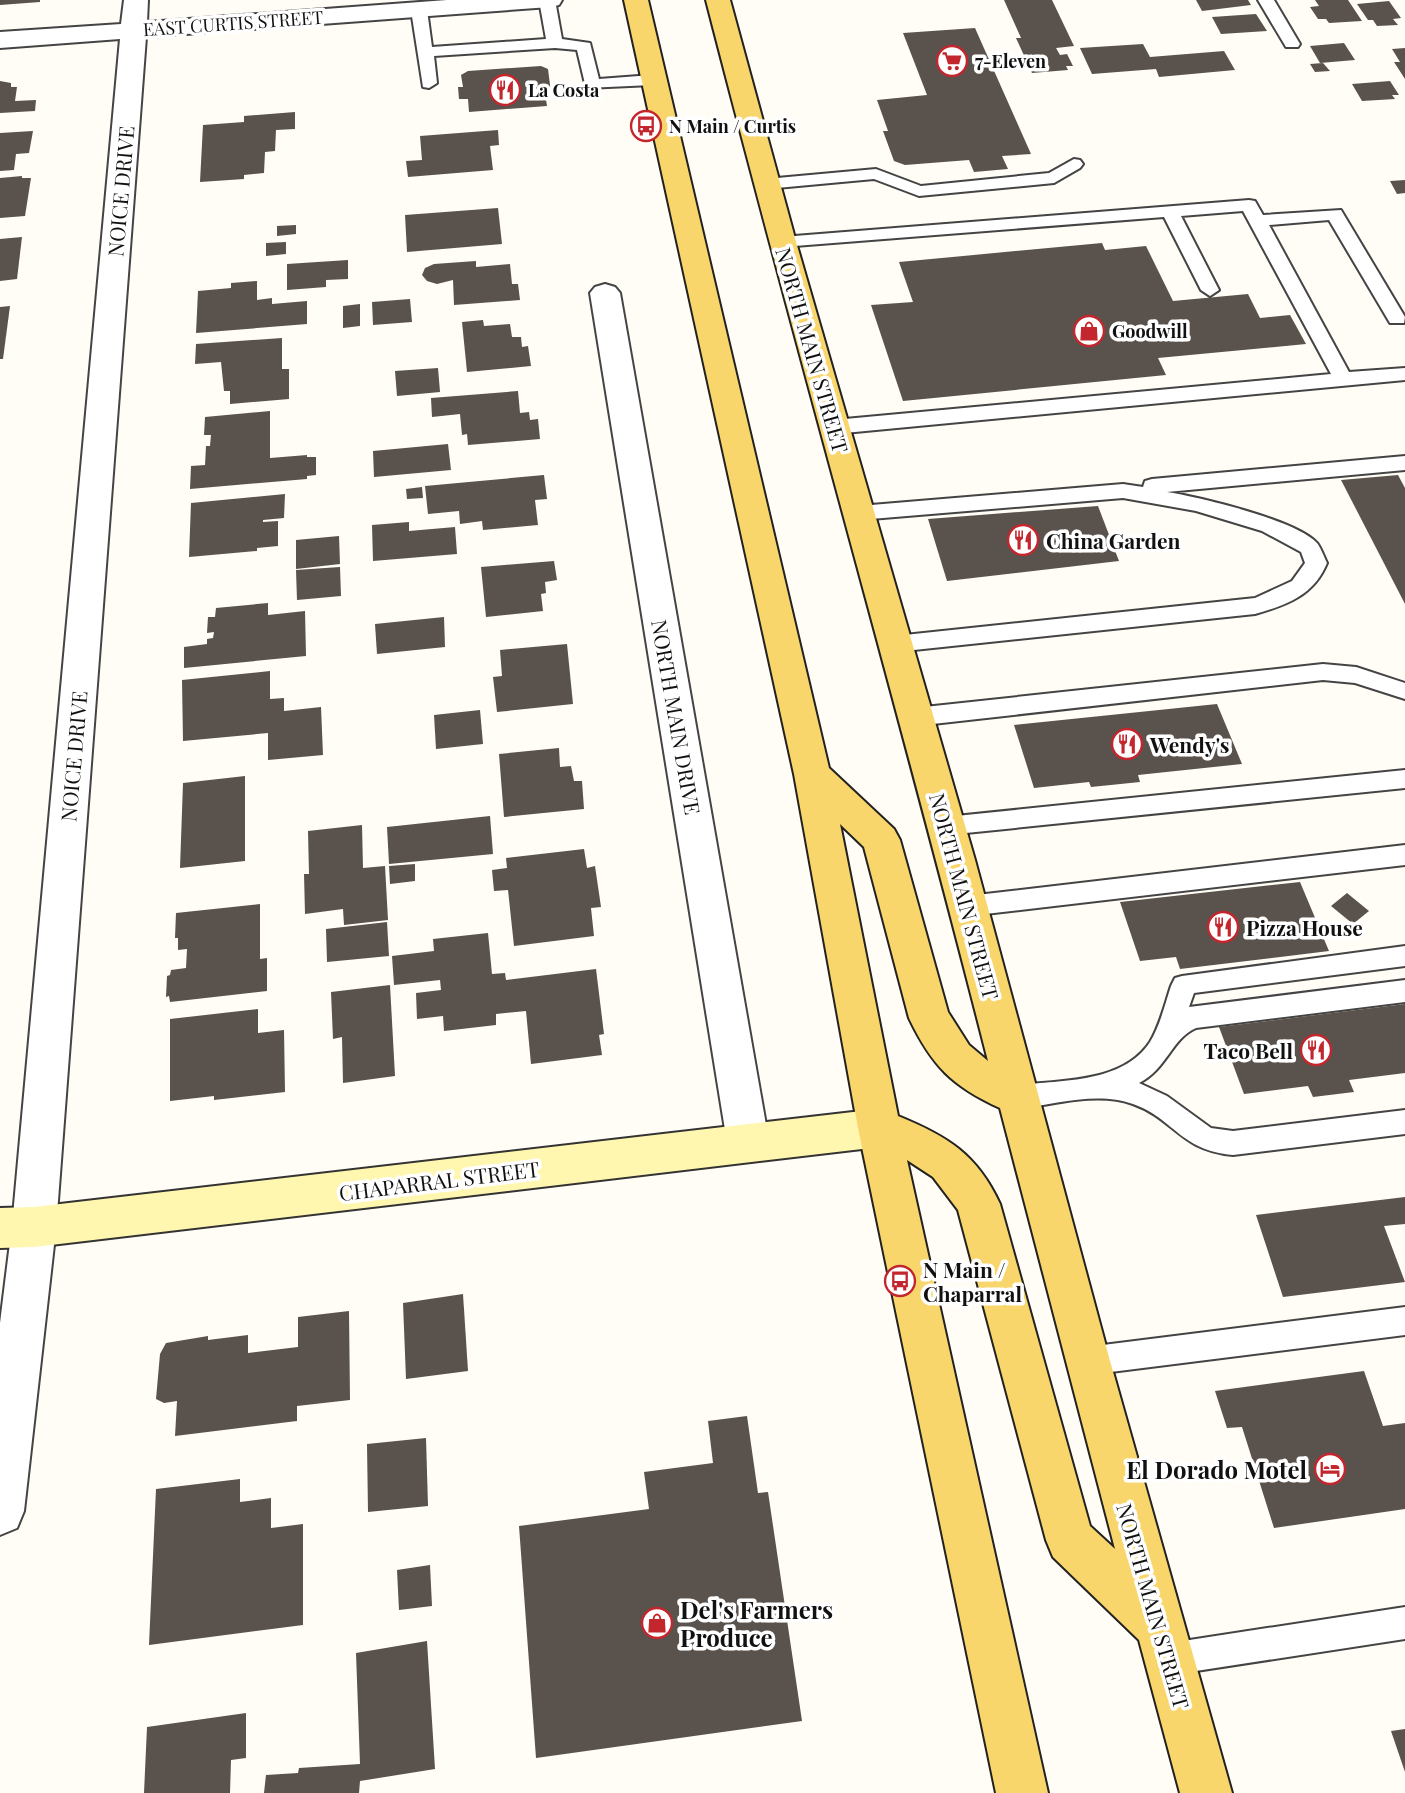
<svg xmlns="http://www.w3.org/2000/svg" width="1405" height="1793" font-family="'Playfair Display',serif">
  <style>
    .building { fill: #5a524d }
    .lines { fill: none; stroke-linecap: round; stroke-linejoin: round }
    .lane-casing { stroke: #444; stroke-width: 4 }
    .street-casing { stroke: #444; stroke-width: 4 }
    .secondary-casing { stroke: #333; stroke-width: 4 }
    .primary-casing { stroke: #222; stroke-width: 4 }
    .lane { fill: #fff; fill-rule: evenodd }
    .street { fill: #fff; fill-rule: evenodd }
    .secondary { fill: #fff6b0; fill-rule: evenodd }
    .primary { fill: #f9d66b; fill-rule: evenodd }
    .labels { text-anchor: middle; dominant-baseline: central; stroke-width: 7; stroke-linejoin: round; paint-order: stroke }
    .far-street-label { font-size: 18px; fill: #111; stroke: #fff }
    .far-poi-label { font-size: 18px; font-weight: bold; fill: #111; stroke: #fff; text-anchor: start }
    .street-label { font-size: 21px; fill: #111; stroke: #fff }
    .poi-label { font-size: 21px; font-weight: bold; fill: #111; stroke: #fff; text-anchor: start }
    .near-poi-label { font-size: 24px; font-weight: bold; fill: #111; stroke: #fff; text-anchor: end }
  </style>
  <rect width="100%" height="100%" fill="#fffdf5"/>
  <g class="building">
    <path d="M0,0H40V2L0,5Z"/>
    <path d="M1004,0H1052L1074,46L1056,48L1060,55L1067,54L1073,66H1066L1068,70L1032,73L1016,38H1021Z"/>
    <path d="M1196,0H1248L1251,5L1202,11Z"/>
    <path d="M1315,0H1348L1362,21L1329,23L1326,19H1318L1310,7L1319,6Z"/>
    <path d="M1389,1L1401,18L1393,19L1398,25L1377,26L1373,20H1368L1357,4Z"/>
    <path d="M1256,14L1267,31L1221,34L1212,17Z"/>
    <path d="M975,28L1031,154L1002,156L1008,169L974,172L969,160L905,165L894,161L883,131H888L877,100L927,95L903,33Z"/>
    <path d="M1344,43L1355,60L1320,63L1310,46Z"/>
    <path d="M1143,44L1150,57L1224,51L1235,70L1159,77L1156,69L1092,74L1080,48Z"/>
    <path d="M1405,48V79L1394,62H1400L1392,49Z"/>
    <path d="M1323,63L1330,71L1315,72L1310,64Z"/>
    <path d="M541,66L548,69L551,93H545L547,106L469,112L468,99H459L458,87H463L461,75L468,71Z"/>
    <path d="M0,81L11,83V87H17L15,101L36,100L35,111L0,113Z"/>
    <path d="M1390,81L1399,95H1392L1395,99L1362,101L1352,84Z"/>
    <path d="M295,112V129L276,130L275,151L265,152L264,173L244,175V179L200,182L203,125L244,122V116Z"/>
    <path d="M498,130L499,145L490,146L493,170L408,177L406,161L422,160L420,136Z"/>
    <path d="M33,131L29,153L16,154L14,170L0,171V133Z"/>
    <path d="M22,176V178H31L25,216L0,218V178Z"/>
    <path d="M1405,180V193L1397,194L1390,181Z"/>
    <path d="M498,208L502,244L407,252L405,215Z"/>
    <path d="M296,225V234L277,236V226Z"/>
    <path d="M22,237L17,279L0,281V239Z"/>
    <path d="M286,242V254L266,256V243Z"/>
    <path d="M1102,243L1105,250L1146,246L1173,301L1248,294L1260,318L1290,315L1306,344L1158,358L1166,375L903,401L871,305L913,302L899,262Z"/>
    <path d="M348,260V279L326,280V287L287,290V264Z"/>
    <path d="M476,261V267L510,264L512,284H518L520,300L454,305L453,280L437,284L427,281L422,275L425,268L434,264Z"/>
    <path d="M257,281V300L272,298V304L307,301V324L196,333L198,291L231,288V283Z"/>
    <path d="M410,299L412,322L373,325L372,302Z"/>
    <path d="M360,304V326L343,328V306Z"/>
    <path d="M10,306L3,359H0V307Z"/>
    <path d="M483,320L484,326L510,324L512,337H521L522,347L528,346L531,366L467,372L462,322Z"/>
    <path d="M282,338V369H289V399L230,404V391H224L221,362L195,364L196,344Z"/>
    <path d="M438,368L440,392L397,396L395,371Z"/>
    <path d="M518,391L520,413L529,412L530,420L538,419L540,439L468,445L467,434L462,435L460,414L432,417L431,398Z"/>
    <path d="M270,411V458L307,455V457H316V475L307,476V479L190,489L191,466L205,465L206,446H210L211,435H204L205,417Z"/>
    <path d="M448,444L451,470L374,477L373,451Z"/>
    <path d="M544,475L547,499L535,500L538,525L483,530L482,521L460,524L459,511L428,514L425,486Z"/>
    <path d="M1398,475L1405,488V604L1341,480Z"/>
    <path d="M422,487L423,498L407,499L406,489Z"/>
    <path d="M285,494L284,518L263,520V522L278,521V546L257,548V551L189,557L191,503Z"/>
    <path d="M1098,506L1119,561L947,581L928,519Z"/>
    <path d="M409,522V531L455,527L457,554L373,561L372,525Z"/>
    <path d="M339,536L340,564L296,569V540Z"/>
    <path d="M554,561L557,580L545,582L546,593L541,594L543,611L486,617L481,567Z"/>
    <path d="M340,567L341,596L297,600L296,570Z"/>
    <path d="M268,603V615L305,611L306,656L184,668V647L207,644V639L213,638L214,632L207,633L208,617H215L216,608Z"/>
    <path d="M444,617L445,647L377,654L375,624Z"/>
    <path d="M567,644L573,704L497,712L493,677L502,676L500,650Z"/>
    <path d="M270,671V699L284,698V711L321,707L323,755L268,760V733L183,741L182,680Z"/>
    <path d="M1217,704L1242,764L1138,775L1140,782L1091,787L1089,782L1034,788L1014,725Z"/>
    <path d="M480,710L483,744L436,749L434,715Z"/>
    <path d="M559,748L560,767L571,766L574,781H582L584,809L504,817L499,754Z"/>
    <path d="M245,776V861L180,868L183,783Z"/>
    <path d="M490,816L493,854L389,864L387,827Z"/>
    <path d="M362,825L363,868L385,866L388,920L344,925L343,909L305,914L304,874H309L308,831Z"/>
    <path d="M584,849L587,868L595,866L601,907L591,908L594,936L514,946L508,890L494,891L492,870L507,868L506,858Z"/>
    <path d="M415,864V881L390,884L389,866Z"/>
    <path d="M1300,882L1329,951L1180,969L1176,957L1140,961L1120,902Z"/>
    <path d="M1347,893L1369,911L1353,924L1331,906Z"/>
    <path d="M260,904V959L267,958V991L170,1002L169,996L166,997L167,976L170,975L171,970L186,968L187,949L178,950V938H175L176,913Z"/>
    <path d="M387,922L389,956L327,962L326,929Z"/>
    <path d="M488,933L492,974L505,973L506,980L596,969L604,1034L599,1035L602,1055L531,1064L526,1011L496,1014V1025L444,1031L443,1016L417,1019L416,993L441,990L440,980L394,985L392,956L434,951L433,939Z"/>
    <path d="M390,985L395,1076L343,1083L342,1037L333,1039L331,992Z"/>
    <path d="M1405,1004V1073L1349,1080L1354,1092L1313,1097L1308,1086L1244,1094L1219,1027Z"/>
    <path d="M258,1009V1033L284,1030L285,1092L214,1100V1096L170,1101V1019Z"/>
    <path d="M1405,1197V1224L1384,1226L1405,1282L1283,1297L1256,1215Z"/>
    <path d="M463,1294L468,1371L406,1379L403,1303Z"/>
    <path d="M349,1311L350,1400L297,1406V1421L175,1436L177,1401L164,1403L156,1399L160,1354L166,1343L208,1336V1340L248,1335V1353L298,1347V1317Z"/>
    <path d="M1364,1371L1383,1426L1405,1423V1509L1274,1528L1242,1427L1227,1428L1215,1391Z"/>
    <path d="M747,1416L758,1493L768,1492L802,1721L536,1758L519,1526L649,1509L644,1472L713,1463L708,1421Z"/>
    <path d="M426,1438L428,1506L368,1512L367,1444Z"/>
    <path d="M240,1479V1502L271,1498V1528L303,1524V1625L149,1645L156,1489Z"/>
    <path d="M430,1565L432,1606L399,1610L397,1570Z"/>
    <path d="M427,1641L435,1769L360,1781L359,1793H264L266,1775L298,1773L299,1768L360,1764L356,1653Z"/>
    <path d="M246,1713V1758L231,1760L230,1793H144L147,1727Z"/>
    <path d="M1405,1729V1772L1391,1731Z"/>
  </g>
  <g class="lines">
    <g class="lane-casing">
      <g id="lane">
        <path d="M539,0H555L562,39L590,43L599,79L652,75L660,80L652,85L586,88L577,50L555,48L434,56L437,83L429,88L423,87L411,10L413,7L419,5L427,10L432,47L546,39Z"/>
        <path d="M1258,0H1274L1300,44L1298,47H1286Z"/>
        <path d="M1074,159L1080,160L1083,164L1080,168L1054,183L919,196L874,179L766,189L757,184L766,179L876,169L921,186L1049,173Z"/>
        <path d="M1249,200L1255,201L1263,215L1341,210L1405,317L1404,323H1390L1329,220L1269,225L1349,372L1405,368V380L834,434L827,432L824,427L827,422L834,420L1331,374L1243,211L1181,216L1219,290L1210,296L1201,290L1164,217L782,247L773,242L782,237Z"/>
        <path d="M1405,456V470L1167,492C1199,497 1296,520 1317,543C1321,548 1324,557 1327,563C1314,595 1287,605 1255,614L895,652L887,650L884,644L887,638L895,636L1255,598L1292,581L1305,563L1301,552L1262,531L1196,511L1123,498L859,520L852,518L849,513L852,508L859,506L1123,484L1143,487L1145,481L1152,479Z"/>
        <path d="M1323,664L1356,667L1405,683V699L1355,683L1323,680L915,726L907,723L904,717L907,711L915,708Z"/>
        <path d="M1405,770V788L946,835L938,833L934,826L938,819L946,817Z"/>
        <path d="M1405,845V865L968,916L959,913L956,906L959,899L968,896Z"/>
        <path d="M1405,946V966L1194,993L1189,1007L1405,980V1002L1196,1028C1171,1039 1167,1069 1139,1083L1167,1096L1211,1128L1233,1131L1405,1110V1134L1233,1155C1179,1150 1175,1119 1133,1104C1098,1091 1054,1104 1019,1109L1010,1105L1006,1097L1010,1089L1019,1085C1062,1080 1123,1083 1150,1042C1160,1026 1165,1004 1171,986L1175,978L1182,976Z"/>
        <path d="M1405,1307V1335L1087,1375L1077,1371L1072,1361L1077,1351L1087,1347Z"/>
        <path d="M1405,1607V1639L1170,1675L1159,1670L1154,1659L1159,1648L1170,1643Z"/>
      </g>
    </g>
    <g class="street-casing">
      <g id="street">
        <path d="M124,0H148L147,22L447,0H562L559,5L550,7L146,37L56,1227L24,1511L17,1528L0,1535V1323L12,1227L120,39L0,48V32L121,24Z"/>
        <path d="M605,284L615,287L620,293L769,1142L763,1155L748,1161L733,1155L727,1142L590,293L595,287Z"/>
      </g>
    </g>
    <g class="secondary-casing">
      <path id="secondary" d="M879,1109L894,1115L900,1128L894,1141L879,1147L34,1247L0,1248V1208L34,1207Z"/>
    </g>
    <g class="primary-casing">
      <path id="primary" d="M624,0H648L829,768L894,829L900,840L948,1012L969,1045L988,1061C898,706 797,354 706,0H730L796,242L975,860L1110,1361L1232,1793H1180L1139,1640L1053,1557L1046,1540L958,1210L933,1177L907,1160L1048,1793H996L858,1128L794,774ZM840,824L864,847L909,1018C932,1066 952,1086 1000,1108L1115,1549L1090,1526L1000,1204C977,1154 947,1136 898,1116Z"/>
    </g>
    <use href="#lane" class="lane"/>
    <use href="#street" class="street"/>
    <use href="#secondary" class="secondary"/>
    <use href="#primary" class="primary"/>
  </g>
  <defs>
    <g id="supermarket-ring" transform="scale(1.575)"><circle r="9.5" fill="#fff" stroke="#c4262e" stroke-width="1.5"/><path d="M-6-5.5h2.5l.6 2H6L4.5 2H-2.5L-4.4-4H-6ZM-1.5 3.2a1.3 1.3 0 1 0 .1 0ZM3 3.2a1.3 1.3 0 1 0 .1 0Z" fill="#c4262e"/></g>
    <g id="restaurant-ring" transform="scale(1.575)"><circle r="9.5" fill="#fff" stroke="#c4262e" stroke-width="1.5"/><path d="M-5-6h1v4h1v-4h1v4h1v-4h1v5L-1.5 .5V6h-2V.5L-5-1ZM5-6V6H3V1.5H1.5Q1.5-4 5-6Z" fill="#c4262e"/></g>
    <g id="bus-ring" transform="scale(1.575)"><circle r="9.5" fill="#fff" stroke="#c4262e" stroke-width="1.5"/><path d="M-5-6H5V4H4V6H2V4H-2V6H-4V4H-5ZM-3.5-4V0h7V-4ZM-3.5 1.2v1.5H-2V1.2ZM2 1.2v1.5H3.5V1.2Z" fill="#c4262e"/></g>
    <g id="shop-ring" transform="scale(1.575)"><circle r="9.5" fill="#fff" stroke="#c4262e" stroke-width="1.5"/><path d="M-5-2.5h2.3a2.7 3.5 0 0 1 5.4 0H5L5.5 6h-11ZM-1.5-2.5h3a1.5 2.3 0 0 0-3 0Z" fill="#c4262e"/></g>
    <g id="hotel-ring" transform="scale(1.575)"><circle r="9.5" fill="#fff" stroke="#c4262e" stroke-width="1.5"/><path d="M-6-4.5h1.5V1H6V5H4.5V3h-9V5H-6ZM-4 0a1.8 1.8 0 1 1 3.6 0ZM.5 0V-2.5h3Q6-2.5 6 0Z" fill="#c4262e"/></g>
  </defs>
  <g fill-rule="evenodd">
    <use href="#supermarket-ring" x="952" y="61"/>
    <use href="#restaurant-ring" x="505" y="90"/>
    <use href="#bus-ring" x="646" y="126"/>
    <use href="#shop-ring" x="1089" y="331"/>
    <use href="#restaurant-ring" x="1023" y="540"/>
    <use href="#restaurant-ring" x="1127" y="744"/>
    <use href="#restaurant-ring" x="1223" y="927"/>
    <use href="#restaurant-ring" x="1316" y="1050"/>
    <use href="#bus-ring" x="900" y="1281"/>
    <use href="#hotel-ring" x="1330" y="1469"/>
    <use href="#shop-ring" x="657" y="1623"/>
  </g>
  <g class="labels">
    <g class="far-street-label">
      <text transform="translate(233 23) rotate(-4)">EAST CURTIS STREET</text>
    </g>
    <g class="far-poi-label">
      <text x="975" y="61">7-Eleven</text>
      <text x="528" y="90">La Costa</text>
      <text x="669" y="126">N Main / Curtis</text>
      <text x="1112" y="331">Goodwill</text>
    </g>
    <g class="street-label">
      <text transform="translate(120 191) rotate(-85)">NOICE DRIVE</text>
      <text transform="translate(813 350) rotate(74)">NORTH MAIN STREET</text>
      <text transform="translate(677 717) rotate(80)">NORTH MAIN DRIVE</text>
      <text transform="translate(73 756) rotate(-85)">NOICE DRIVE</text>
      <text transform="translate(965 896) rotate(75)">NORTH MAIN STREET</text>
      <text transform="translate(439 1180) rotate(-7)">CHAPARRAL STREET</text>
      <text transform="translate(1154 1606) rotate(74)">NORTH MAIN STREET</text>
    </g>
    <g class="poi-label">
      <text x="1046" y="540">China Garden</text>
      <text x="1150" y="744">Wendy's</text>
      <text x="1246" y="927">Pizza House</text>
      <text x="1293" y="1050" text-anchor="end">Taco Bell</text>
      <text x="923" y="1269">N Main /<tspan x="923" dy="24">Chaparral</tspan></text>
    </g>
    <g class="near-poi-label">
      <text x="1307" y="1469">El Dorado Motel</text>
      <text x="680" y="1609" text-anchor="start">Del's Farmers<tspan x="680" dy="28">Produce</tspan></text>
    </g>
  </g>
</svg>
